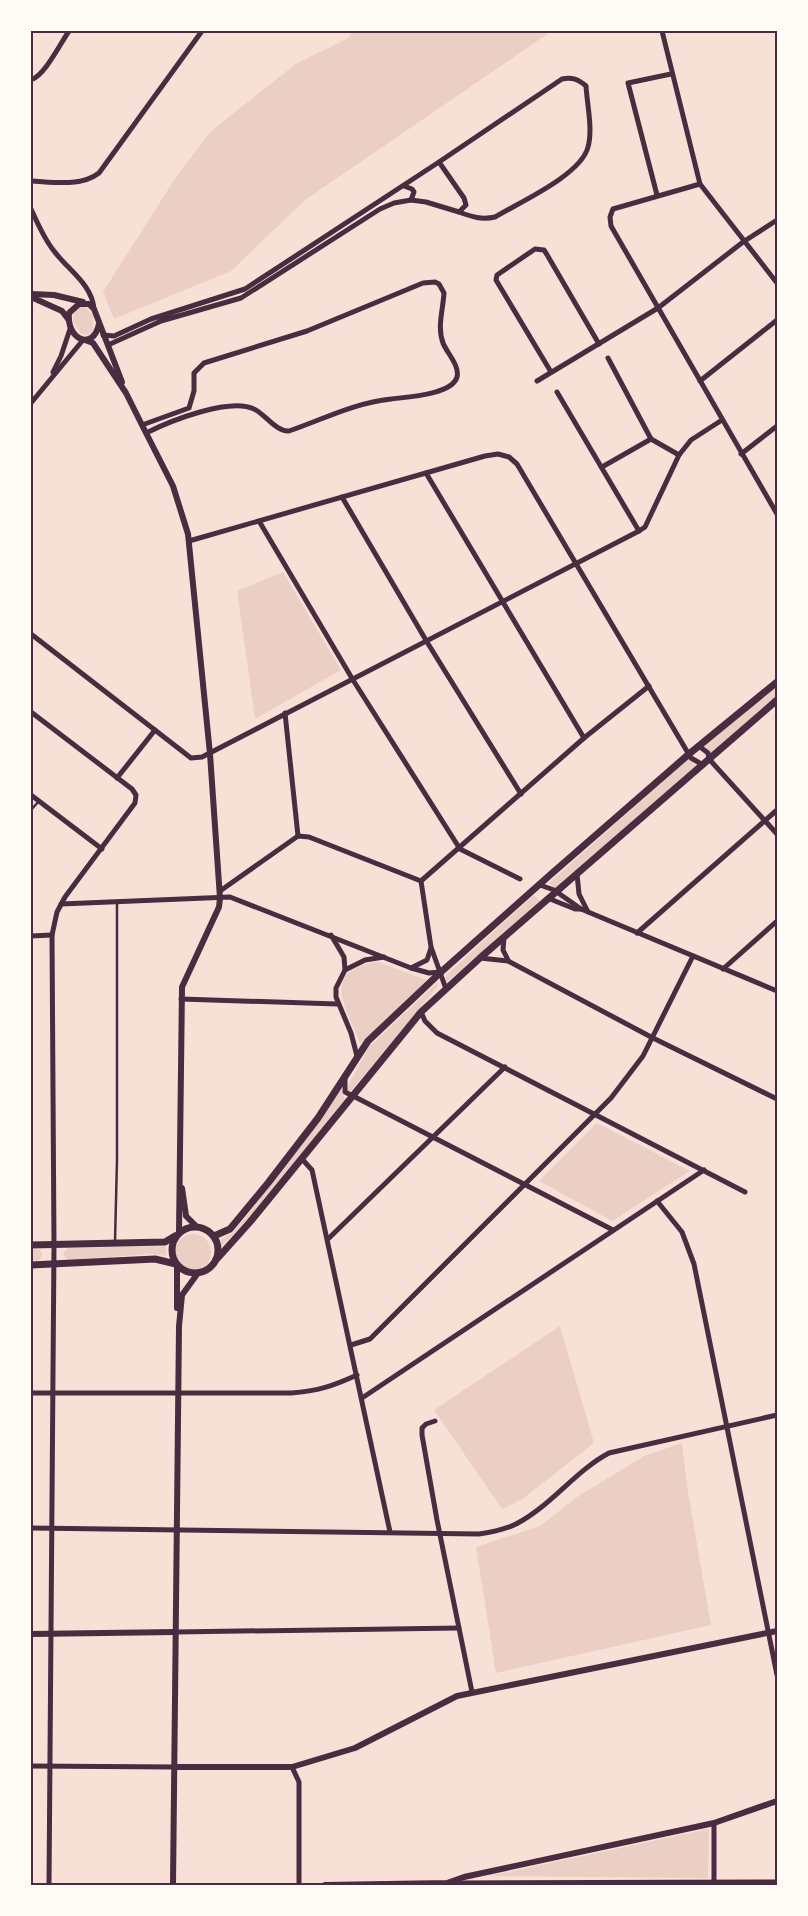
<svg xmlns="http://www.w3.org/2000/svg" width="808" height="1916" font-family="'Nunito Sans',sans-serif">
  <style>
    .green { fill: #ebcfc5 }
    .lines { fill: none; stroke-linecap: round; stroke-linejoin: round }
    .service { stroke: #4a2c40; stroke-width: 2.5 }
    .minor { stroke: #4a2c40; stroke-width: 5 }
    .tertiary { stroke: #4a2c40; stroke-width: 6 }
    .secondary { stroke: #4a2c40; stroke-width: 7 }
    .neatline { fill: none; stroke: #4a2c40; stroke-width: 2 }
  </style>
  <rect width="100%" height="100%" fill="#f7e1d7"/>
  <g class="green">
    <path d="M353,31H552L305,200L231,271L114,319L103,292L176,177L210,132L297,63L347,39Z"/>
    <path d="M79,307H86L93,316V330L88,335L81,334L73,322L74,312Z"/>
    <path d="M283,572L341,670L255,719L237,591Z"/>
    <path d="M777,687V695L711,753L705,746Z"/>
    <path d="M688,759L696,766L555,888L549,883Z"/>
    <path d="M534,895L540,901L446,983V975Z"/>
    <path d="M378,962L427,980L360,1044C348,1009 317,971 378,962Z"/>
    <path d="M437,983L439,985L350,1092L348,1091L347,1088L369,1047Z"/>
    <path d="M341,1089L345,1099L248,1220L222,1246L220,1240C240,1230 253,1206 267,1189C292,1156 318,1124 341,1089Z"/>
    <path d="M597,1123L690,1171L612,1221L539,1181Z"/>
    <circle cx="193" cy="1252" r="18"/>
    <path d="M166,1246V1256L152,1254L68,1260L63,1254L68,1248Z"/>
    <circle cx="36" cy="1255" r="6"/>
    <path d="M560,1326L594,1443L521,1500L502,1509L434,1410Z"/>
    <path d="M682,1443L687,1486L711,1625L496,1673L476,1547L540,1526L577,1497L644,1456Z"/>
    <path d="M709,1829L708,1878L489,1876Z"/>
  </g>
  <g class="lines">
    <g class="service">
      <path d="M31,810L39,801"/>
      <path d="M115,1241L117,1160V902"/>
    </g>
    <g class="minor">
      <path d="M662,31L700,184L777,283"/>
      <path d="M31,80C45,75 60,44 69,31"/>
      <path d="M439,162L562,79C572,77 578,79 586,86C587,104 593,129 588,147C581,175 520,202 495,217C482,220 472,217 459,212"/>
      <path d="M31,181C53,182 81,187 99,173L202,31"/>
      <path d="M700,184L613,209L610,217L611,226L777,514"/>
      <path d="M404,186L412,189L414,192L411,200"/>
      <path d="M657,195L628,83L671,74"/>
      <path d="M31,209C38,224 44,239 54,251C68,270 92,284 94,309"/>
      <path d="M103,335L114,336L151,319L245,289L439,162L464,198L466,205L459,212L426,202L411,200L394,203L380,209L241,298L161,321L108,345"/>
      <path d="M608,358L651,439L679,455"/>
      <path d="M53,372L61,356L70,329"/>
      <path d="M551,372L496,280L497,275L535,249L544,250L546,253L599,344"/>
      <path d="M537,381L658,308L743,242L777,220"/>
      <path d="M700,381L777,320"/>
      <path d="M557,392L639,531"/>
      <path d="M31,403L83,340"/>
      <path d="M142,425L189,408L194,391V373L204,363L307,331L423,283L435,282L439,284L444,293C443,310 437,327 443,343C447,353 460,366 457,377C452,395 406,397 391,399C354,403 324,419 289,431C276,432 265,414 254,409C230,397 170,421 146,433"/>
      <path d="M741,454L777,426"/>
      <path d="M602,467L651,439"/>
      <path d="M426,473L584,738"/>
      <path d="M342,497L427,642L521,794"/>
      <path d="M259,521L353,680L460,849L520,879"/>
      <path d="M189,541L485,456L498,454L509,457L517,464L691,758L703,765"/>
      <path d="M31,634L191,758L202,757L639,531L645,527L679,455L691,440L722,420"/>
      <path d="M31,712L132,789L136,795L135,803L65,897L57,912L52,935L54,1245L49,1885"/>
      <path d="M285,713L298,836"/>
      <path d="M699,746L708,753L709,759L777,834"/>
      <path d="M117,778L155,730"/>
      <path d="M31,795L102,849"/>
      <path d="M577,874L579,894L588,912"/>
      <path d="M540,885L554,890L581,909"/>
      <path d="M220,891L298,836L309,837L421,881"/>
      <path d="M550,899L575,909H581L777,991"/>
      <path d="M61,904L230,897L411,968L429,973L440,972"/>
      <path d="M637,933L777,810"/>
      <path d="M331,935L344,957L345,970"/>
      <path d="M31,936L52,935"/>
      <path d="M504,938L503,950L508,960"/>
      <path d="M480,958L508,961L653,1038L777,1099"/>
      <path d="M411,968L427,960L431,948"/>
      <path d="M723,969L777,921"/>
      <path d="M446,989L431,947L421,881L584,738L649,686"/>
      <path d="M181,999L337,1004"/>
      <path d="M421,1012L425,1021L437,1033L745,1192"/>
      <path d="M357,1056L351,1033L336,997V988L345,970L365,960L384,957"/>
      <path d="M345,1078V1092L359,1099L613,1230"/>
      <path d="M302,1159L312,1170L390,1532"/>
      <path d="M657,1201L682,1232L694,1264L777,1675"/>
      <path d="M328,1239L505,1067"/>
      <path d="M351,1345L370,1339L611,1098L643,1056L693,956"/>
      <path d="M31,1393H291C318,1391 333,1386 357,1375"/>
      <path d="M362,1398L704,1170"/>
      <path d="M435,1421L426,1424L422,1428V1435L437,1520L472,1692"/>
      <path d="M31,1528L479,1534C492,1532 504,1530 516,1524C551,1506 575,1471 609,1453L777,1415"/>
      <path d="M176,1632L459,1628"/>
      <path d="M31,1766L175,1767"/>
      <path d="M292,1767L299,1782V1885"/>
      <path d="M714,1823V1885"/>
      <path d="M452,1883L777,1882"/>
    </g>
    <g class="tertiary">
      <path d="M31,294L54,295L83,302"/>
      <path d="M31,297L62,311L68,319"/>
      <path d="M99,324C93,352 66,339 69,313L79,304H89L94,309L122,382"/>
      <path d="M85,340L93,343L126,393L142,425L173,486L188,534L210,754L220,898L219,907L182,987L179,1232"/>
      <path d="M182,1188L186,1216L196,1226"/>
      <path d="M177,1265V1308"/>
      <path d="M31,1634L176,1632"/>
      <path d="M175,1767H292L355,1748L457,1696L777,1631"/>
      <path d="M173,1885L179,1326L182,1295L198,1273"/>
      <path d="M325,1885L447,1883L464,1877L714,1823L777,1801"/>
    </g>
    <g class="secondary">
      <circle cx="195" cy="1250" r="23"/>
      <path d="M214,1236L230,1229L268,1183L318,1118L368,1041L441,972L550,875L689,754L777,682"/>
      <path d="M31,1245L165,1242L175,1236"/>
      <path d="M216,1260L250,1222L421,1012L480,958L777,700"/>
      <path d="M31,1265L155,1259L176,1264"/>
    </g>
  </g>
  <rect width="808" height="1916" fill="none" stroke="#fffaf5" stroke-width="65"/>
  <rect x="32" y="32" width="744" height="1852" class="neatline"/>
</svg>
